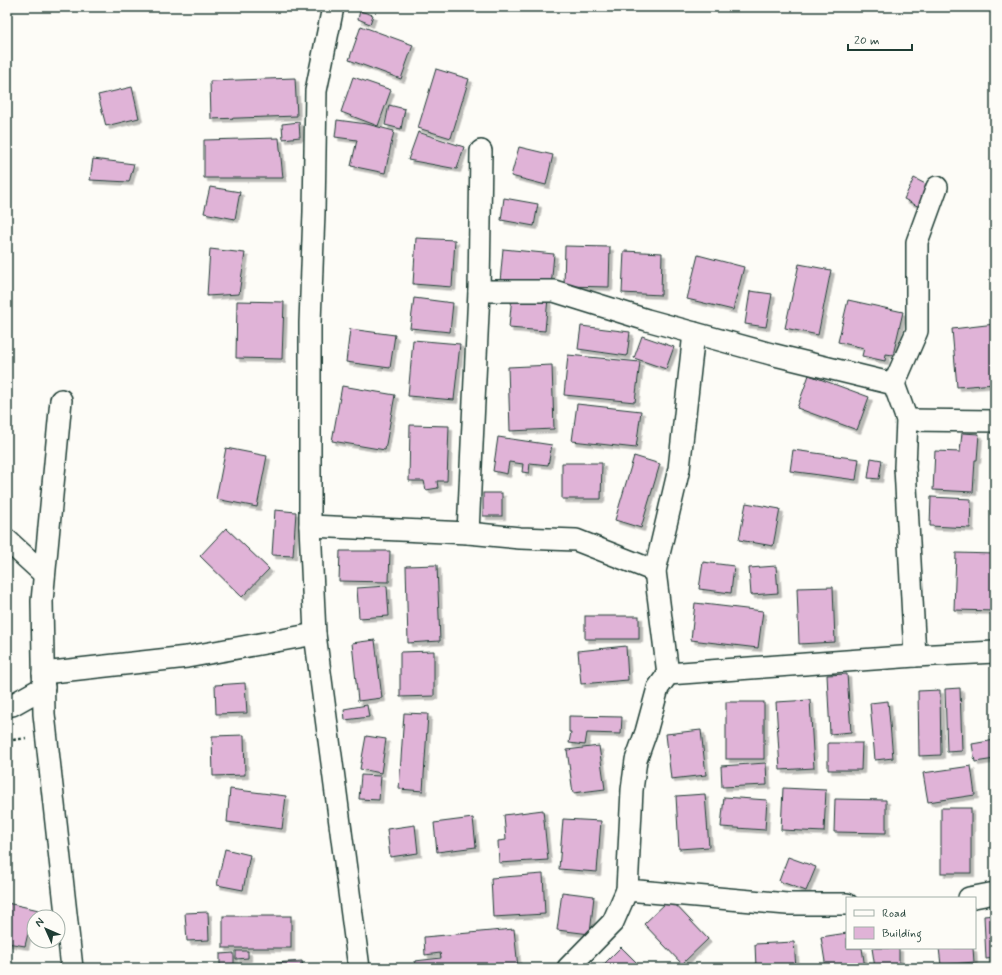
<svg xmlns="http://www.w3.org/2000/svg" width="1002" height="975" font-family="Mynerve,sans-serif">
  <style>
    .building { fill: #e0b3d7; stroke: #1f3d34; filter: url(#shadow) }
    .lines { fill: none; stroke-linecap: round; stroke-linejoin: round }
    .minor-casing { stroke: #1f3d34; stroke-width: 24 }
    .path { stroke: #1f3d34; stroke-width: 2.5; stroke-dasharray: 3 3; stroke-linecap: butt }
    .minor { stroke: #fdfcf7; stroke-width: 21 }
  </style>
  <defs>
    <filter id="shadow"><feDropShadow dx="3.5" dy="3.5" stdDeviation="0" flood-color="#0004"/></filter>
  </defs>
  <rect width="100%" height="100%" fill="#fdfcf7"/>
  <filter id="ink" filterUnits="userSpaceOnUse"><feTurbulence type="fractalNoise" baseFrequency=".025" numOctaves="2"/><feDisplacementMap in="SourceGraphic" scale="8" xChannelSelector="R" yChannelSelector="G"/><feConvolveMatrix kernelMatrix="1 2 1 2 8 2 1 2 1" color-interpolation-filters="sRGB"/></filter>
  <g filter="url(#ink)">
    <g class="building">
      <path d="M360,11L373,15L370,24L358,19Z"/>
      <path d="M361,26L413,45L401,79L349,60Z"/>
      <path d="M436,69L469,79L451,138L418,128Z"/>
      <path d="M353,77L391,90L378,126L341,112Z"/>
      <path d="M295,78L297,116L211,119L210,81Z"/>
      <path d="M132,87L139,118L106,126L98,95Z"/>
      <path d="M389,105L405,109L401,129L385,125Z"/>
      <path d="M337,120L367,124L394,131L385,173L351,166L357,140L335,137Z"/>
      <path d="M299,122L300,137L283,139L282,124Z"/>
      <path d="M418,132L464,147L457,169L408,160Z"/>
      <path d="M279,138L283,178H204V140Z"/>
      <path d="M519,147L553,155L546,185L511,176Z"/>
      <path d="M93,159L134,164L129,182L90,180Z"/>
      <path d="M914,178L935,189L925,210L904,199Z"/>
      <path d="M210,187L240,192L235,219L204,213Z"/>
      <path d="M504,198L538,204L534,226L501,220Z"/>
      <path d="M416,238L455,240L452,287L413,284Z"/>
      <path d="M565,246L610,247L609,287L564,286Z"/>
      <path d="M210,249L245,253L239,294L207,296Z"/>
      <path d="M503,249L554,254L551,287L500,282Z"/>
      <path d="M624,251L662,253L661,295L622,293Z"/>
      <path d="M698,255L744,267L733,310L687,299Z"/>
      <path d="M799,264L831,270L818,335L785,328Z"/>
      <path d="M750,291L772,294L766,327L745,324Z"/>
      <path d="M512,295L548,298L545,331L509,328Z"/>
      <path d="M414,298L453,303L450,332L410,328Z"/>
      <path d="M848,300L903,312L893,355L886,354L885,361L862,356L864,348L838,342Z"/>
      <path d="M237,301L284,302L282,359L236,358Z"/>
      <path d="M995,324V384L957,387L952,329Z"/>
      <path d="M581,326L630,332L627,356L578,349Z"/>
      <path d="M350,329L395,335L390,368L346,362Z"/>
      <path d="M642,336L674,347L666,369L634,358Z"/>
      <path d="M413,340L460,344L454,400L408,396Z"/>
      <path d="M568,355L640,362L635,402L564,395Z"/>
      <path d="M552,365L554,429L510,431L508,367Z"/>
      <path d="M809,375L869,397L857,430L797,408Z"/>
      <path d="M342,386L395,395L385,450L332,441Z"/>
      <path d="M577,404L641,411L636,448L572,441Z"/>
      <path d="M410,425L449,426L447,481H437L438,488L426,490L424,481H409Z"/>
      <path d="M962,433L979,434L977,460H975L973,492L933,490L935,451L960,452Z"/>
      <path d="M498,437L552,445L548,465L530,463L529,473L522,472L523,464L509,462L507,474L493,471Z"/>
      <path d="M226,448L267,456L257,507L216,499Z"/>
      <path d="M793,450L859,459L856,480L790,471Z"/>
      <path d="M634,456L660,464L641,528L615,520Z"/>
      <path d="M871,458L882,460L879,479L868,478Z"/>
      <path d="M562,463H602L601,499H562Z"/>
      <rect x="483" y="493" width="19" height="23"/>
      <path d="M931,497L971,499L970,528L930,526Z"/>
      <path d="M746,503L780,509L773,546L739,540Z"/>
      <path d="M275,510L296,512L293,556L272,555Z"/>
      <path d="M226,528L269,569L242,597L200,556Z"/>
      <path d="M340,551H390L389,582L339,581Z"/>
      <path d="M956,553L995,554V611L954,610Z"/>
      <path d="M703,562L734,566L731,593L699,589Z"/>
      <path d="M437,565L440,641L408,643L406,566Z"/>
      <path d="M776,566L778,593L751,595L749,568Z"/>
      <path d="M387,586L389,616L359,618L357,588Z"/>
      <path d="M833,587L835,642L799,644L797,588Z"/>
      <path d="M695,603L763,611L758,648L691,640Z"/>
      <rect x="585" y="616" width="54" height="23"/>
      <path d="M375,640L382,698L358,701L352,643Z"/>
      <path d="M626,646L628,680L581,684L578,651Z"/>
      <path d="M434,651V696L400,697V652Z"/>
      <path d="M847,674L851,732L830,734L827,675Z"/>
      <path d="M245,683L247,713L216,714L215,685Z"/>
      <path d="M960,688L962,751L947,752L945,689Z"/>
      <path d="M940,690L941,755L919,756L918,691Z"/>
      <path d="M810,700L814,768L780,770L776,702Z"/>
      <path d="M888,701L893,758L875,760L870,703Z"/>
      <rect x="726" y="702" width="38" height="57"/>
      <path d="M367,705L369,717L345,720L344,709Z"/>
      <path d="M404,713L428,714L423,791L399,789Z"/>
      <path d="M569,716L622,717L621,734L587,733L585,745L569,743L571,732H569Z"/>
      <path d="M701,730L706,775L671,779L666,734Z"/>
      <path d="M244,735L245,775L213,776L212,736Z"/>
      <path d="M366,736L386,739L381,773L360,769Z"/>
      <path d="M995,740V759L975,762L972,744Z"/>
      <path d="M828,743H862L861,770H828Z"/>
      <path d="M599,746L605,789L573,793L567,750Z"/>
      <path d="M766,763L767,785L722,787L721,766Z"/>
      <path d="M971,766L975,795L928,802L923,773Z"/>
      <path d="M361,775L381,776L379,800L359,799Z"/>
      <path d="M783,788L826,790L824,832L781,830Z"/>
      <path d="M230,789L286,796L282,829L227,822Z"/>
      <path d="M705,794L709,847L679,849L676,796Z"/>
      <path d="M724,797L767,800L765,830L721,827Z"/>
      <path d="M835,799L886,800V833L834,832Z"/>
      <rect x="941" y="808" width="30" height="65"/>
      <path d="M543,810L548,860L499,863L498,841L506,840L504,815Z"/>
      <path d="M473,818L476,847L437,852L434,823Z"/>
      <path d="M563,819L601,821L597,872L559,869Z"/>
      <path d="M415,825L418,853L390,857L387,829Z"/>
      <path d="M225,849L250,855L243,890L217,885Z"/>
      <path d="M788,857L816,867L806,891L779,881Z"/>
      <path d="M543,874L545,914L493,917L491,878Z"/>
      <path d="M562,892L594,896L590,934L557,930Z"/>
      <path d="M670,899L708,939L682,964L644,924Z"/>
      <path d="M7,903L39,910L37,917H34V930L29,929L25,946L7,943Z"/>
      <path d="M208,912L209,940L187,941L185,913Z"/>
      <path d="M995,915V958L986,959L984,916Z"/>
      <rect x="223" y="916" width="68" height="32"/>
      <path d="M514,929L518,968H416L415,961L441,958L440,953L425,955L424,937Z"/>
      <path d="M847,933V948H862L865,968H826L821,937Z"/>
      <path d="M794,942L796,968H756L755,944Z"/>
      <path d="M621,947L642,968H600Z"/>
      <path d="M872,948H899V968H875Z"/>
      <path d="M939,948H973L974,962L941,965Z"/>
      <path d="M236,951H248V958L236,959Z"/>
      <path d="M234,953V964L220,965V954Z"/>
      <path d="M302,961L303,968H223L222,967Z"/>
    </g>
    <g class="lines">
      <g class="minor-casing">
        <g id="minor">
          <path d="M333,7L316,91L314,212L310,323V526L315,634L359,968"/>
          <path d="M479,291H554L647,320L771,354L894,384L907,420L905,467L915,656"/>
          <path d="M694,333L679,469L655,571L668,674L658,688L646,732L636,760L632,790L627,890L787,904H847"/>
          <path d="M894,384L917,331V242L937,187"/>
          <path d="M61,400L42,601L44,714L72,968"/>
          <path d="M907,420L995,421"/>
          <path d="M310,526L468,533L520,538L576,540L655,571"/>
          <path d="M468,533L479,291L481,151"/>
          <path d="M7,540L44,574"/>
          <path d="M43,673L187,657L315,634"/>
          <path d="M668,674L915,656L995,652"/>
          <path d="M7,706L12,705L44,687"/>
          <path d="M969,898L995,893"/>
          <path d="M568,968L613,922L627,890"/>
        </g>
      </g>
      <path class="path" d="M7,741L26,738"/>
      <use href="#minor" class="minor"/>
    </g>
  </g>
  <rect width="1002" height="975" fill="none" stroke="#fdfcf7" stroke-width="24"/>
  <rect x="12" y="12" width="978" height="951" fill="none" stroke="#1f3d34" stroke-width="1.5" filter="url(#ink)"/>
  <rect x="846" y="897" width="130" height="52" fill="#fdfcf7" stroke="#a4b0a9"/>
  <rect x="854" y="910" width="20" height="6" fill="#fdfcf7" stroke="#a4b0a9"/>
  <text x="882" y="917" font-size="12" fill="#1f3d34">Road</text>
  <rect x="854" y="927" width="20" height="12" fill="#e0b3d7" stroke="#a4b0a9"/>
  <text x="882" y="937" font-size="12" fill="#1f3d34">Building</text>
  <g transform="translate(46 929) rotate(315)"><circle r="19" fill="#fdfcf7" stroke="#a4b0a9"/>
  <path d="M0-3L7 15L0 10L-7 15Z" fill="#1f3d34"/>
  <text y="-6" font-size="11" font-weight="bold" text-anchor="middle" fill="#1f3d34">N</text>
  </g>
  <path d="M848 44v6h64v-6" fill="none" stroke="#1f3d34" stroke-width="2"/>
  <text x="854" y="44" font-size="12" fill="#1f3d34" stroke="#fdfcf7" stroke-width="3" paint-order="stroke">20 m</text>
</svg>
